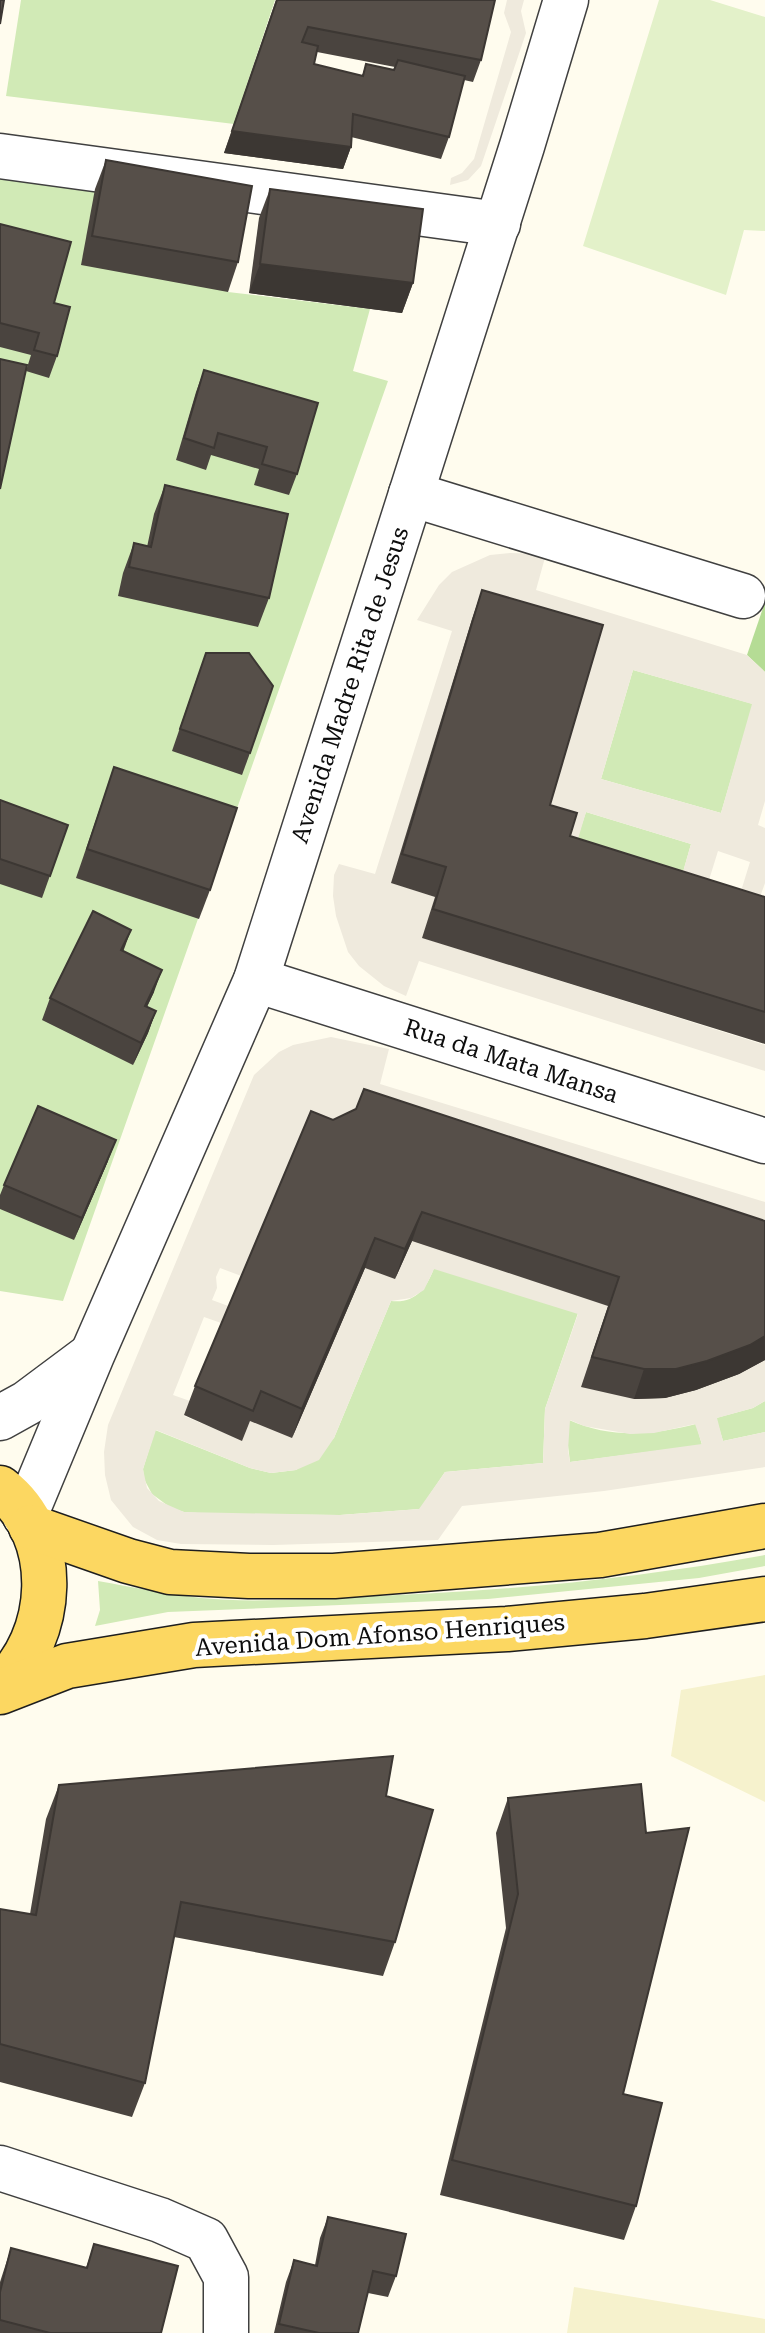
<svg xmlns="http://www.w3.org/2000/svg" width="765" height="2333" font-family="'Roboto Serif',serif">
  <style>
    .farmland { fill: #f6f2cd }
    .green { fill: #d1eab6 }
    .forest { fill: #b5dc95 }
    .pitch { fill: #e3f1c9 }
    .plaza { fill: #efeadd; fill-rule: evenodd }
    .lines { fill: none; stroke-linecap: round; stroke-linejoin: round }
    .minor-casing { stroke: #404040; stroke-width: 47 }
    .major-casing { stroke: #1e1e1e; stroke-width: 47 }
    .minor { stroke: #fff; stroke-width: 44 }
    .major { stroke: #fcd761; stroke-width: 44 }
    .wall { fill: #4a443f; fill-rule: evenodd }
    .shaded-wall { fill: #3c3733 }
    .building { fill: #564f49; stroke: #3c3733; stroke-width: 2 }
    .labels { text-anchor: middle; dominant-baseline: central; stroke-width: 8; stroke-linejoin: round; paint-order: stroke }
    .street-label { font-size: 24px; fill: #0d0d0d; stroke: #fff }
  </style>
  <rect width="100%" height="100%" fill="#fffcee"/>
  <g class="farmland">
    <path d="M765,1675V1802L671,1756L681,1690Z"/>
    <path d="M574,2287L765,2319V2333H567Z"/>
  </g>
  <g class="green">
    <path d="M21,0H275L234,124L6,96Z"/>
    <path d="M0,175L241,215L228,292L370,309L353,371L388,381L63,1301L0,1291Z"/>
    <path d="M633,670L753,704L721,813L601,779Z"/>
    <path d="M586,812L691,844L683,872L577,839Z"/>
    <path d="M434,1268L578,1313L545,1409L543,1463L445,1472L420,1509L340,1515L212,1514L184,1512L171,1508L152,1494L144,1479L143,1469L155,1430L250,1468L271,1473L296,1470L334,1438L391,1301C415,1304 427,1288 434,1268Z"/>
    <path d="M765,1401V1432L723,1441L716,1418L753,1408Z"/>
    <path d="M569,1420C611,1439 653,1435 696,1424L702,1445L570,1462L567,1437Z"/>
    <path d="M765,1555V1566L699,1578L488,1599L168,1612L95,1626L100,1610L98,1581C132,1587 167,1594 201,1598C249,1603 299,1599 347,1597C487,1593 628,1580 765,1555Z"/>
  </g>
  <path class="forest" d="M765,602V672L747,655Z"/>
  <path class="pitch" d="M659,0H710L765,17V231L744,230L726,295L583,246Z"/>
  <g class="plaza">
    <path d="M507,0H524L521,11L526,33L481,166L468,180L450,185L451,178L462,173L474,159L511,32L504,13Z"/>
    <path d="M510,553L546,554L536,590L747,655L765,672V801L758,825L765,828V883L760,897L392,883L435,897L423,938L765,1045V1071L419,961L406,996L384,986L359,966L348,952L336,916L333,896L334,875L339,864L375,874L452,631L417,620L439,585L452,572L490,555ZM633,670L752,704L721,813L601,779ZM586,812L691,844L683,872L578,839ZM718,851L750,862L741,891L709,880Z"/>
    <path d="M331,1037L389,1049L380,1084L765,1202V1357L665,1398L696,1390L739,1374L765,1358V1401L753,1408L717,1418L723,1441L765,1432V1467L604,1491L462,1506L438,1540L273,1545L181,1544L157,1540L133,1527L111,1500L105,1475L104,1452L108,1425L254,1075L279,1052L293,1045ZM354,1119L412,1241L395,1278L365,1268L250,1421L242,1440L184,1416L190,1401L173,1395L204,1317L224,1324L231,1307L212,1300L217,1288L216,1277L220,1268L244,1277ZM434,1269L578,1314L545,1409L543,1463L445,1472L419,1509L340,1515L184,1512L159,1501L147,1488L143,1469L156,1430L250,1468L271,1473L296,1470L319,1460L334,1438L391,1301L411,1298L424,1290ZM570,1420L584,1426L630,1434L654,1433L695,1424L702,1444L570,1462L568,1450Z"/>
  </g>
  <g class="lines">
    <g class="minor-casing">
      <g id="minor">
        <path d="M0,156L498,224"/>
        <path d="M411,494L743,596"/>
        <path d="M256,980L765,1141"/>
        <path d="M0,1418L27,1403L90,1356"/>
        <path d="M25,1516L92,1355L256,980L522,146L566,0"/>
        <path d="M0,2168L160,2220L206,2240L226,2277V2333"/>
      </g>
    </g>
    <g class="major-casing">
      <g id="major">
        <path d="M0,1488C62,1535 56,1638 0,1686"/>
        <path d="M31,1527L128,1561L170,1572L249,1576H334L600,1555L765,1526"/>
        <path d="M0,1692L67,1666L194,1645L507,1629L645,1616L765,1599"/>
      </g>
    </g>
    <use href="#minor" class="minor"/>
    <use href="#major" class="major"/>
  </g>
  <g class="wall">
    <path d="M276,0L481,60L473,82L464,80L449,137L441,159L351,137V147L343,169L224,153ZM317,52L395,67L394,70L366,64L362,76L314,64Z"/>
    <path d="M106,160L238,262L228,292L81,265L95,189Z"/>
    <path d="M270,189L413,283L402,313L249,293L259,218Z"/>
    <path d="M0,224L54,303L57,356L49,378L26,371L31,355L0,347Z"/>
    <path d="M204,370L297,474L289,495L254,485L259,469L211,455L206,470L176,460L196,392Z"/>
    <path d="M165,485L269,598L258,627L118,596L123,573L134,543L147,547L154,514Z"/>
    <path d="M482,590L550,805L570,836L765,897V1044L422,938L435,897L391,883L472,619Z"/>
    <path d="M198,675L250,753L242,775L172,751Z"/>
    <path d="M114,767L210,890L199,919L76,878Z"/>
    <path d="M0,800L68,825L42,898L0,884Z"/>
    <path d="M124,951L154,992L147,1007L156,1011L148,1033L133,1065L42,1020L50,998Z"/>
    <path d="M333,1120L765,1221V1360L739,1374L696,1390L665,1398L634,1399L581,1387L608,1306L412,1241L395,1279L365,1268L292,1438L250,1421L242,1441L184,1415L195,1386Z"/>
    <path d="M108,1161L74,1240L0,1209V1195L4,1185Z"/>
    <path d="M59,1785L386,1796L395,1942L383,1976L174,1937L145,2083L132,2117L0,2082V1909L30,1914L46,1819Z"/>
    <path d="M508,1798L623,2094L636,2206L624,2240L440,2195L506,1928L496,1833Z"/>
    <path d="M328,2217L396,2276L388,2297L368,2293L358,2333H274L286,2282L294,2260L315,2265L320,2238Z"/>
    <path d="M94,2244L161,2333H0V2282L11,2248L86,2268Z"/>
  </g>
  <g class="shaded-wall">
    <path d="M232,131L351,147L343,169L224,153Z"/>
    <path d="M260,264L413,283L402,313L249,293Z"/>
    <path d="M131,930L123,952L121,950Z"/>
    <path d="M162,970L154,992L137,1027L145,1006Z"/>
    <path d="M156,1011L148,1033L133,1065L141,1043Z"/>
    <path d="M116,1140L108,1161L74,1240L82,1218Z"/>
    <path d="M422,1212L412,1241L395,1279L405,1249Z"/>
    <path d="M375,1238L365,1268L292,1438L302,1409Z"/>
    <path d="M765,1336V1360L739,1374L696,1390L665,1398L634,1399L644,1369Z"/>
  </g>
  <g class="building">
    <path d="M0,0H4L0,24Z"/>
    <path d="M277,0H495L481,60L308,27L302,42L318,46L314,64L363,76L366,64L394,70L398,60L465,76L449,137L353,114L351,147L232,131Z"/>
    <path d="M106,160L252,186L238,262L92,236Z"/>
    <path d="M270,189L423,209L413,283L260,264Z"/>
    <path d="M0,224L71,242L54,303L70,307L57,356L34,350L39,333L0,323Z"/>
    <path d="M0,359L27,365L0,489Z"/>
    <path d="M204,370L318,403L297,474L262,464L267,447L218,433L214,448L184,438Z"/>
    <path d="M165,485L288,514L269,598L129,567L134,543L151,547Z"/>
    <path d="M482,590L603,625L550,805L577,813L570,836L765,897V1012L433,909L446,867L402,854Z"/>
    <path d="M206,653H249L273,686L250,753L180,729Z"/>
    <path d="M114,767L237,808L210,890L87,849Z"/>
    <path d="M0,800L68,825L50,876L0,859Z"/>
    <path d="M93,911L131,930L121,950L162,970L145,1006L156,1011L141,1043L50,998Z"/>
    <path d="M364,1089L765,1221V1336L750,1345L707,1361L676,1369H644L592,1357L619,1277L422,1212L405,1249L375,1238L302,1409L261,1391L253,1411L195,1386L311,1111L333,1120L356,1109Z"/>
    <path d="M38,1106L116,1140L82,1218L4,1185Z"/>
    <path d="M393,1756L386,1796L433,1810L395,1942L181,1902L145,2083L0,2044V1909L36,1915L59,1785Z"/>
    <path d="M641,1784L646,1833L689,1828L623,2094L662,2103L636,2206L452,2160L518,1894L508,1798Z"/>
    <path d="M328,2217L406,2234L396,2276L373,2271L358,2333H319L279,2324L294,2260L317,2266Z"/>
    <path d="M94,2244L178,2266L161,2333H50L0,2320V2292L11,2248L87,2268Z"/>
  </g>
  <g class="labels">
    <g class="street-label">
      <text transform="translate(350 685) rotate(-72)">Avenida Madre Rita de Jesus</text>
      <text transform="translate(511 1061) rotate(18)">Rua da Mata Mansa</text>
      <text transform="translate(380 1635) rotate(-4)">Avenida Dom Afonso Henriques</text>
    </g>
  </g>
</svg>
